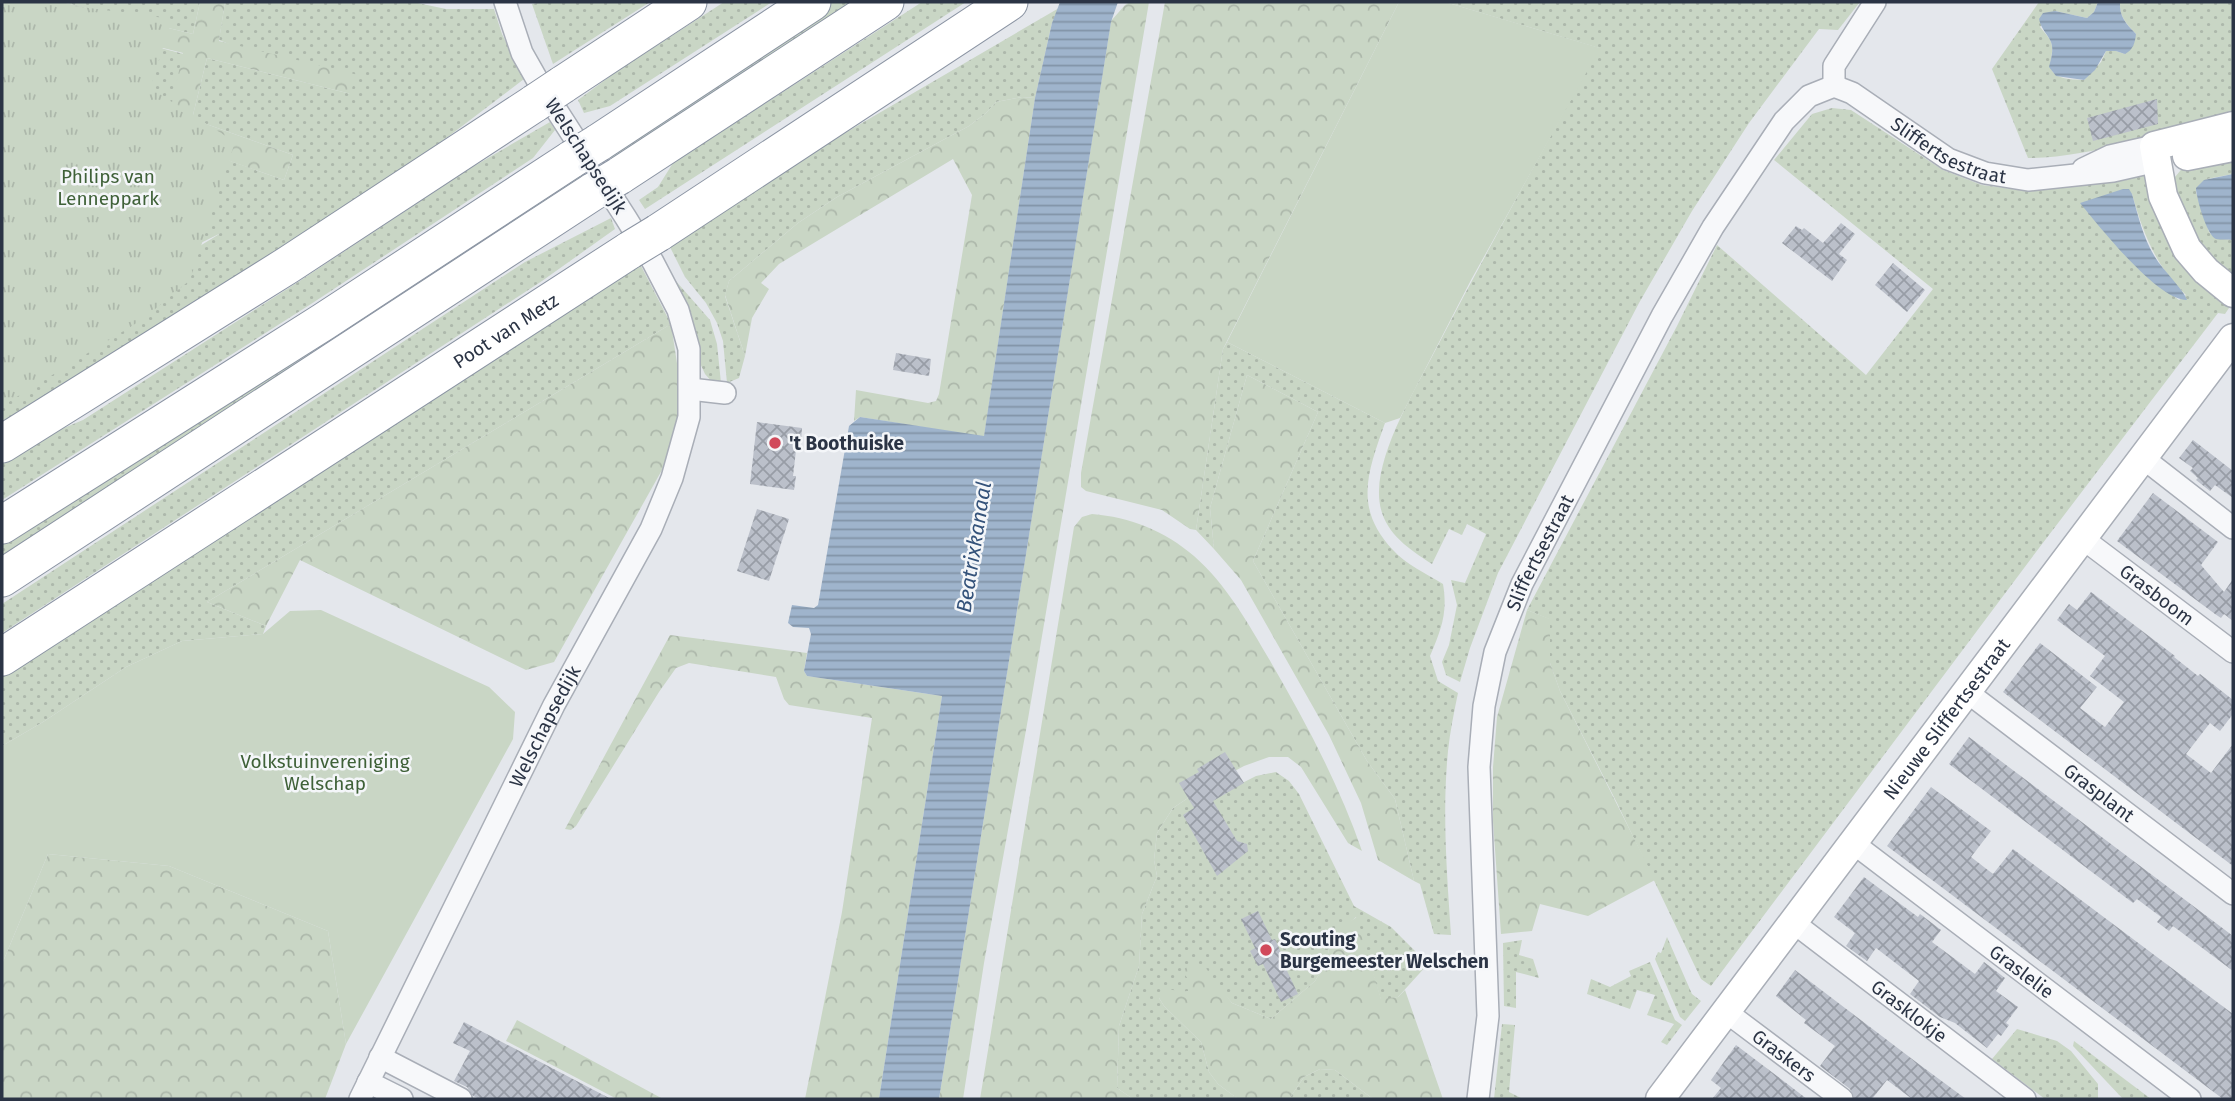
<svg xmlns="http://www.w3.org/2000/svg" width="2235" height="1101" font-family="'Fira Sans',sans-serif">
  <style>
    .grass { fill: url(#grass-dots); fill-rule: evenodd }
    .forest { fill: url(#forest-crowns) }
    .park { fill: url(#park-tufts) }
    .garden { fill: #c9d6c5 }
    .water { fill: url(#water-rules) }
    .building { fill: url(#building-cross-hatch) }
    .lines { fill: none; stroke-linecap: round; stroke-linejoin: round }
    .street-casing { stroke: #a9aeb7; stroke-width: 24 }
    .secondary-casing { stroke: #a9aeb7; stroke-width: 31 }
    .highway-casing { stroke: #8b94a3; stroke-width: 39 }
    .street { stroke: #f7f8fa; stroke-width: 21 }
    .secondary { stroke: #fff; stroke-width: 28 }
    .highway { stroke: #fff; stroke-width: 37 }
    .highway-bridge-casing { stroke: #8b94a3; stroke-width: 39; stroke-linecap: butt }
    .highway-bridge { stroke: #fff; stroke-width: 37 }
    .poi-dot { fill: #d1495b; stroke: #f4f6f9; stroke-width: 2.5 }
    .labels { text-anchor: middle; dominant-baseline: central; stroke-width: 5; stroke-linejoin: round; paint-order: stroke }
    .street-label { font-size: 19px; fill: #2b3445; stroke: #f4f6f9 }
    .park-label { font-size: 19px; fill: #3f6138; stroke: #f4f6f9 }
    .poi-label { font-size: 19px; font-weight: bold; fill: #2b3445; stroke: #f4f6f9; text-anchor: start }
    .water-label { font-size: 21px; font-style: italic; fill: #34527a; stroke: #f4f6f9 }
  </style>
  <defs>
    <pattern id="grass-dots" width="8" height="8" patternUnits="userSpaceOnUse" patternTransform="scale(1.75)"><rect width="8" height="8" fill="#c9d6c5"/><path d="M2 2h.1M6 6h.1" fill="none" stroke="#adb8ab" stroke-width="1.8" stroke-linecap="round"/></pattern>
    <pattern id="forest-crowns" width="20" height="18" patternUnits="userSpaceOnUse" patternTransform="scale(1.75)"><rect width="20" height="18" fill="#c9d6c5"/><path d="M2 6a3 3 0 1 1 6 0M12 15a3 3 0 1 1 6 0" fill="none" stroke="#adb8ab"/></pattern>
    <pattern id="park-tufts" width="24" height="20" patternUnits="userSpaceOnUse" patternTransform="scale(1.75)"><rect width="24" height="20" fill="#c9d6c5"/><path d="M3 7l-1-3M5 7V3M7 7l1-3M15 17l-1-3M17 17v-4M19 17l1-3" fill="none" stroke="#adb8ab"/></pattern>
    <pattern id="water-rules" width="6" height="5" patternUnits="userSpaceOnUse" patternTransform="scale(1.75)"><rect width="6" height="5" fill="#9fb4cc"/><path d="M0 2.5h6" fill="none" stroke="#8293a7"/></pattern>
    <pattern id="building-cross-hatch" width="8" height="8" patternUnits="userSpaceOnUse" patternTransform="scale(1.75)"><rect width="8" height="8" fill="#bbc0ca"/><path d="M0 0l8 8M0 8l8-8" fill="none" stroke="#989da6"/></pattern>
  </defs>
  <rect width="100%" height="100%" fill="#e4e7ec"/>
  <g class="grass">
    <path d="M2,2L27,14L184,54L165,138L284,180L293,155L192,119L207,58L351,94L219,40L225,2H413L446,9H494L502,34L524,79L449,136L279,255L2,432V367L221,233L2,341Z"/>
    <path d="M62,2H200L193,34Z"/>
    <path d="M543,2H650L553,64L532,4Z"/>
    <path d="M724,2H772L610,106L584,113L578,100L613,74Z"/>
    <path d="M834,2H862L614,162L606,150Z"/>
    <path d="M922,2H966L645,209L639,200L658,187L673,163Z"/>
    <path d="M1445,2H1860L1838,30L1819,29L1749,123L1692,211L1639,303L1498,573L1470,648L1460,682L1446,675L1442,662L1449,645L1457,605L1451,580L1465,583L1486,534L1467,524L1462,535L1449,529L1432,564C1404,546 1378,528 1379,491C1380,447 1416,388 1436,349C1489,247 1544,148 1599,48Z"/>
    <path d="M2039,2H2098L2094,12L2087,18L2055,11L2040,27C2044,32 2049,37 2051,42C2053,48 2052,53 2051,59C2047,80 2069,79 2084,80L2101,62L2106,51H2116L2125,54L2136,34C2126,24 2119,16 2120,2H2233V115C2171,130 2092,158 2028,158L1992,69Z"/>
    <path d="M1059,8L1052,23L1035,98L1022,97L996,102L986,113L969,126L837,197L798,223L729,281L725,296L745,356L739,378L727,383L723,341L717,323L706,303L685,277L667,241L826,144Z"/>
    <path d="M1832,108L1851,110L1943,170L1982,185L2026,191L2046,189L2132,173L2146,176L2233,302L2225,314L2218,313L2036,552L1711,986L1701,979L1617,803L1560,691L1550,663L1549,619L1527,610L1677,326L1717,245L1866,375L1933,289L1774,160L1812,114ZM2132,194C2143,233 2156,267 2186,295L2179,300C2138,269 2113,243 2081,203Z"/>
    <path d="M550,122L555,130L533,158L311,304L2,500V459L28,443L83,420L298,282L469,169Z"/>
    <path d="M2233,154V174L2207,179L2196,192L2209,232C2216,241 2223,238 2233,240V282L2204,255L2174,198L2175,177L2185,165Z"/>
    <path d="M578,169L586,179L2,563V540Z"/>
    <path d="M611,218L615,229L542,281L2,633V604L525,262Z"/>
    <path d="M639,262L671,324L207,602L266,626L263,634L182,641L126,667L43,722L2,746V672Z"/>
    <path d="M668,272L710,320L717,344L721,383L712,382L705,374L699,361Z"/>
    <path d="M1227,342L1385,423C1368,471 1353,508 1393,550C1405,564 1427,574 1443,584C1448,613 1441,630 1430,656L1438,681L1458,693C1454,712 1450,732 1448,751C1442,813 1447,874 1451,935L1434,934L1420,884L1414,881L1395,799L1367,761L1253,561L1318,412L1247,375L1210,508L1214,549L1196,530L1223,349Z"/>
    <path d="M1276,772L1289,781L1299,794L1354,906L1391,927L1428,964L1398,997L1381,1000L1356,917L1331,940L1326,963L1315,981L1271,1019L1232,1003L1221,990L1188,979L1189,991L1159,998L1164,1006L1201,1042L1209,1072L1218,1084L1238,1099H1133L1117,1088L1119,1026L1139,966L1142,914L1157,876L1154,860L1157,833L1173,808L1203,788L1211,799L1256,776Z"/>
    <path d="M1667,937L1692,994L1701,1001L1685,1021L1680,1017L1655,959L1658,952L1661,953Z"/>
    <path d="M1522,940L1519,955L1533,959L1539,978L1516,972V1008L1504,1006L1503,943Z"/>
    <path d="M1650,962L1675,1020L1682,1025L1667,1045L1661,1042L1674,1024L1647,1015L1655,995L1637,990L1630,1009L1587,994L1591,979L1610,987L1631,976L1629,971Z"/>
    <path d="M1502,1024L1515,1025L1509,1092L1523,1099H1494Z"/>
    <path d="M2017,1029L2057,1041L2071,1051L2098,1084V1099H2045L1992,1059Z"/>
    <path d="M2074,1041L2151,1099H2123L2073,1046Z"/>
    <path d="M1320,1069L1335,1070L1373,1099H1289L1304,1077Z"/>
  </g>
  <g class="forest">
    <path d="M30,2H62L193,34L200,2H225L219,41L355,74L351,94L207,58L192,119L293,155L284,180L164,138L183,53L27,14Z"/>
    <path d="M1130,2H1149L1028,719L984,963L963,1099H939L1111,21L1125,5Z"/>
    <path d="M1165,2H1399L1223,349L1196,530L1190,529L1162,510L1086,491L1081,487V473Z"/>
    <path d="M1022,97L1035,98L984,437L860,417L854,421L856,390L928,403L936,401L939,394L972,195L953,159L779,264L761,283L769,289L752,318L745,356L725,295L729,281L798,223L837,197L969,126L986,113L996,102Z"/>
    <path d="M671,324L680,383L678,417L671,454L554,662L526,670L300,560L266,626L207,602Z"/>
    <path d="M1247,375L1318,412L1253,561L1367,761L1395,799L1414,881L1378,860L1361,803L1329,735L1241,580L1214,549L1210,508Z"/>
    <path d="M1092,514C1130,517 1165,531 1194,556C1226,584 1248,623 1269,659C1305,721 1339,784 1362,851L1348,843L1301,767L1288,757H1269L1244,766L1203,788L1173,808L1157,833L1154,860L1157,876L1142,914L1139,966L1119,1026L1117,1088L1133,1099H980L1074,527L1082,517Z"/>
    <path d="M1527,610L1550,619V663L1560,691L1655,880L1588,916L1540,904L1532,931L1501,934L1493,821V767L1497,717Z"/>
    <path d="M670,635L807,653L804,671L807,676L942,696L879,1099H805L842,912L872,718L789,705L784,699L776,677L689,663L676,668L659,692L576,826L571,830L565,829Z"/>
    <path d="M48,854L169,866L328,931L346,1044L325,1099H2V964Z"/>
    <path d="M1357,917L1381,999L1398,997L1405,990L1443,1099H1373L1335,1070L1320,1069L1304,1077L1289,1099H1238L1218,1084L1209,1072L1201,1042L1164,1006L1159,998C1170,982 1175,995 1188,991V979L1182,971L1193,962L1205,967L1232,1003L1271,1019L1315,981L1326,963L1331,940L1343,926Z"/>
    <path d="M517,1020L663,1099H617L506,1041Z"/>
  </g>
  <path class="park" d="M2,2H44L172,19L150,88L235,142L190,280L143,319L2,406Z"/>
  <g class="garden">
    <path d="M1399,2H1445L1600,48L1471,280L1400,418L1385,423L1227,342Z"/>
    <path d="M321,610L489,687L515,712L513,739L346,1044L328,931L169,866L48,854L2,964V746L43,722L126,667L182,641L263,634L290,611Z"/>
  </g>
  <g class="water">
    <path d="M1060,2H1118L1111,22L939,1099H879L942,696L807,676L804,671L811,634L809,628L793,627L788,623L792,605L814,608L818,605L849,426L860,417L984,436L1035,98L1052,23Z"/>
    <path d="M2098,2H2120C2119,16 2126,24 2136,34C2135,43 2133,50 2125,54L2116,51H2106L2095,70L2084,80L2056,76L2049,67C2051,59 2054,50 2051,42C2047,33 2041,29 2039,19L2043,13L2055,11L2087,18L2094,12Z"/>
    <path d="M2233,174V240C2228,239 2221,240 2216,239C2207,236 2196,197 2196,188L2204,180Z"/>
    <path d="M2123,189H2129L2132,194C2138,215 2143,238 2155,257C2162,269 2184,290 2187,300C2157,300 2100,227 2080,203Z"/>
  </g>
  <g class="building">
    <path d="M2157,99L2158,124L2093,141L2087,118Z"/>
    <path d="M1841,223L1855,234L1839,254L1847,260L1832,281L1782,243L1796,226L1802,230L1804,228L1823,243Z"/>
    <path d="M1893,263L1925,290L1907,312L1875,285Z"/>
    <path d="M896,353L931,359L929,376L893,370Z"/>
    <path d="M757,422L802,428L801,442H797L793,476H796L794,490L750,484Z"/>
    <path d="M2193,440L2233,471V498L2215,485L2210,491L2196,480L2198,478L2190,471L2193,468L2179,458Z"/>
    <path d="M2153,493L2218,542L2201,565L2224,592L2233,579V621L2224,614L2221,618L2215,614L2117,541Z"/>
    <path d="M757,509L789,519L769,581L737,571Z"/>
    <path d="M2091,592L2175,656L2174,657L2198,676L2200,674L2233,700V714L2220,731L2210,723L2186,754L2211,773L2233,744V866L2003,692L2040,643L2097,687L2080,708L2105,727L2124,702L2090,676L2105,656L2057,620L2069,604L2077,610Z"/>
    <path d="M1969,737L2233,936V971L2173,926L2169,931L2157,922L2161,917L2137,899L2133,903L1949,764Z"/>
    <path d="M1225,752L1244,783L1213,801L1237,841L1247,844L1248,851L1217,876L1183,815L1194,808L1179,783L1199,772L1197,769Z"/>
    <path d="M1931,787L1991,831L1971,857L1993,874L2013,849L2233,1014V1099H2223L1887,846Z"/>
    <path d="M1864,877L1918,917L1920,914L1941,930L1932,942L1975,974L1984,962L2005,978L1996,991L2018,1007L2006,1023L2009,1025L2001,1036L1998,1034L1987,1048L1955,1023L1940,1017L1910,994L1919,981L1876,948L1867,961L1846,946L1855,933L1834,917Z"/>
    <path d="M1258,911L1272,940L1275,939L1282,955L1280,956L1298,994L1281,1002L1263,964L1258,966L1250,951L1255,948L1241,919Z"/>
    <path d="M1795,970L1920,1065L1966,1099H1912L1887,1080L1872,1099H1855L1850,1089L1820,1066L1835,1046L1804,1023L1806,1020L1776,996Z"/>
    <path d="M464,1022L481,1031L611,1099H480L473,1096L467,1087L454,1081L470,1051L453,1043Z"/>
    <path d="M1736,1045L1773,1073L1807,1099H1712L1721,1088L1711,1080Z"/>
  </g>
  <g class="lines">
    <g class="street-casing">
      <g id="street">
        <path d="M1834,86V66L1875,2"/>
        <path d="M2083,169L2110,156L2154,146"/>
        <path d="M690,389L725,393"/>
        <path d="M2143,458L2233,528"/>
        <path id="s1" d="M2082,538L2233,652"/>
        <path id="s2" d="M1967,692L2233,894"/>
        <path id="s3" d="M1853,843L2190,1099"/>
        <path id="s4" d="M1794,923L2025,1099"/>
        <path id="s5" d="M1725,1011L1842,1099"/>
        <path d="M380,1057L461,1099"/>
        <path d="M368,1082L402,1099"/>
        <path id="s6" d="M360,1099L554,705L651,529L672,478L689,417V349L678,310L653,262L626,218L539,83L522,53L505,2"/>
        <path id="s7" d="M1478,1099L1488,1016L1479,767L1484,706L1495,652L1522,584L1662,316L1713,227L1784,121L1809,96L1834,86L1852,93L1948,159L1985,173L2028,180L2113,171L2157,161"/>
      </g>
    </g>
    <g class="secondary-casing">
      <g id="secondary">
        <path d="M2233,126L2154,146L2163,196L2187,249L2206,271L2233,293"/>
        <path d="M2187,156L2233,147"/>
        <path id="s8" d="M1660,1099L2233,338"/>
      </g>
    </g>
    <g class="highway-casing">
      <g id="highway">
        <path d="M562,85L688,2"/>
        <path d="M598,143L812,2"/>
        <path d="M619,176L885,2"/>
        <path d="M658,233L1009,2"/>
        <path d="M2,444L288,265L535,103"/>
        <path d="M2,525L323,322L572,159"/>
        <path d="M2,578L594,191"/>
        <path id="s9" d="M2,657L630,250"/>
      </g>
    </g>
    <use href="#street" class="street"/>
    <use href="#secondary" class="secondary"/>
    <use href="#highway" class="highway"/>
    <g class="highway-bridge-casing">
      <g id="highway-bridge">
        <path d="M535,103L562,85"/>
        <path d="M572,159L598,143"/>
        <path d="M594,191L619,176"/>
        <path d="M630,250L658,233"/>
      </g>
    </g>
    <use href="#highway-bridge" class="highway-bridge"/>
  </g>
  <g class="poi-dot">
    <circle cx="775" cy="443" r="7"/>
    <circle cx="1266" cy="950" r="7"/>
  </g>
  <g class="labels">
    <g class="street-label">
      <text stroke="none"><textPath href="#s7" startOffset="1250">Sliffertsestraat</textPath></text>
      <text transform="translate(586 156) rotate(57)">Welschapsedijk</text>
      <text stroke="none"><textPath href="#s9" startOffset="600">Poot van Metz</textPath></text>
      <text stroke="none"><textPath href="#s7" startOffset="558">Sliffertsestraat</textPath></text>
      <text stroke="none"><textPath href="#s1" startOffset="94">Grasboom</textPath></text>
      <text stroke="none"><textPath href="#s8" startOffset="476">Nieuwe Sliffertsestraat</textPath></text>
      <text stroke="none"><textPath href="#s6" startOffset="416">Welschapsedijk</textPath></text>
      <text stroke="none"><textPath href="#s2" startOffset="166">Grasplant</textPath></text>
      <text stroke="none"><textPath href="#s3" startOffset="212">Graslelie</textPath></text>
      <text stroke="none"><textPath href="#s4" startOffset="145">Grasklokje</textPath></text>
      <text stroke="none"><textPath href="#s5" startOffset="74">Graskers</textPath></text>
    </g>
    <g class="park-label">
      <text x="108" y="176">Philips van<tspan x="108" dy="22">Lenneppark</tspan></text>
      <text x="325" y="761">Volkstuinvereniging<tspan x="325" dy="22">Welschap</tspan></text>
    </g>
    <g class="poi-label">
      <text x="789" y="443">'t Boothuiske</text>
      <text x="1280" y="939">Scouting<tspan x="1280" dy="22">Burgemeester Welschen</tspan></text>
    </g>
    <g class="water-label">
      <text transform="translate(974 547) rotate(-81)">Beatrixkanaal</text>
    </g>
  </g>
  <rect width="2235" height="1101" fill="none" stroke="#2b3445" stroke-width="7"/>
</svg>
